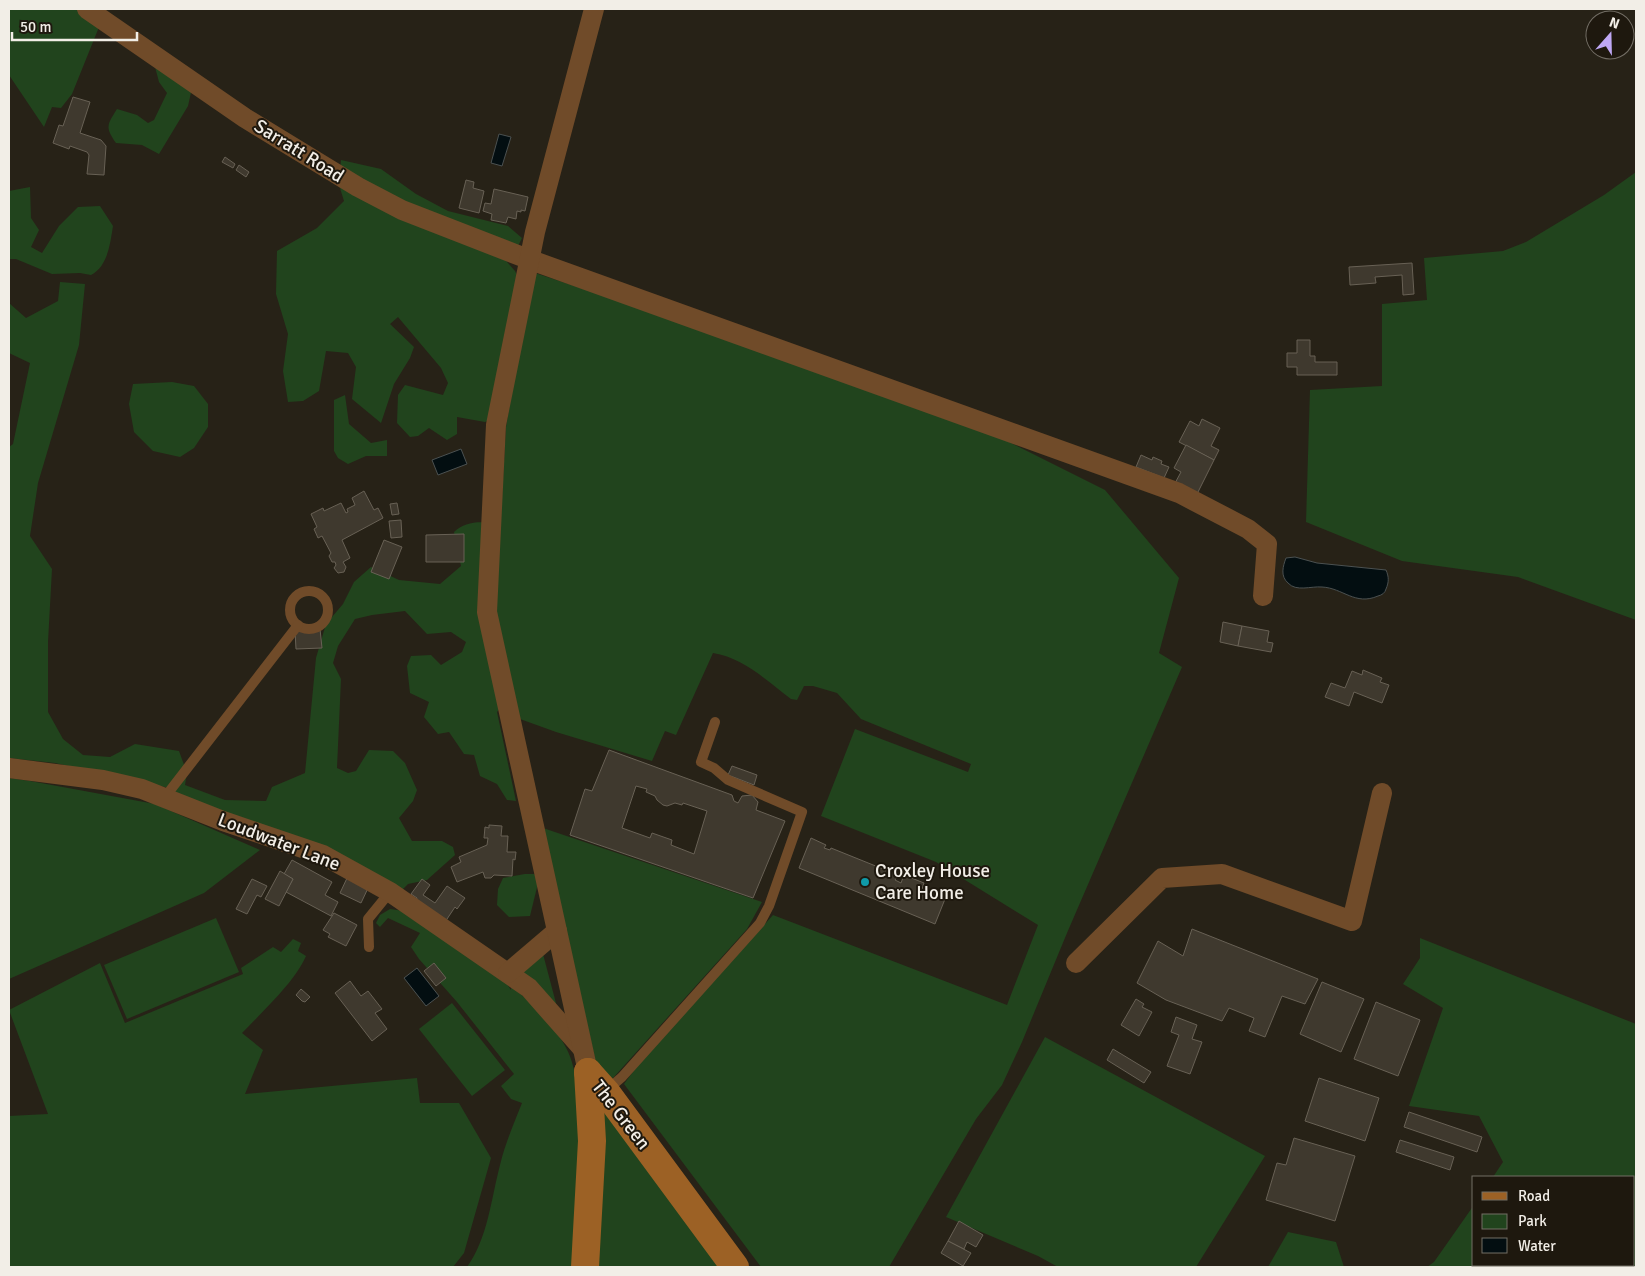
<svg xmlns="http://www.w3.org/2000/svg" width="1645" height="1276" font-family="Signika,sans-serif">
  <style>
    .green { fill: #21441d }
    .water { fill: #030e11; stroke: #4b5151 }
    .building { fill: #3f392e; stroke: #686155; fill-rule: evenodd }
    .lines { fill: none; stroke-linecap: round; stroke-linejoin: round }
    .lane { stroke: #704b29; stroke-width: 10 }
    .street { stroke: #704b29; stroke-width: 20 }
    .secondary { stroke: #9c6125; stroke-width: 28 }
    .culture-dot { fill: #0f9aa8; stroke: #1e180e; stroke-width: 2 }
    .labels { text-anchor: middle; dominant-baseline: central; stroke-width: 4; stroke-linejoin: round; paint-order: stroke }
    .street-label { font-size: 19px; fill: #f2eee7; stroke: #1e180e }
    .poi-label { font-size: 19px; fill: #f2eee7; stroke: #1e180e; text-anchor: start }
  </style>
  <rect width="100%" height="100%" fill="#272217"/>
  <g class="green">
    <path d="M9,9H92L99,27L72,94L61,108L52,107L44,127L9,75Z"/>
    <path d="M154,63L192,88L188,106L159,154L142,145L116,143C105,127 107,125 117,109L137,115L148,123L154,120L167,93L159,82Z"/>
    <path d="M341,160L381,169L416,194L448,211L508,226L522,238L517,248L492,245L515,271L520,281L499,416L485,422L457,417V434L447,440L429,428L418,436L410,437L397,423L398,395L405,385L443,395L448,383L441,368L398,317L390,324L414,347L410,358L394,384L381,423L352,399L356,367L348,353L326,351L319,391L303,401L288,402L283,371L288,334L276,294L277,251L317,228L344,201L339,185Z"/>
    <path d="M1636,172V620L1518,577L1402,561L1306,522L1310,390L1382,386V304L1427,300L1424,258L1503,251L1526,242L1604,195Z"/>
    <path d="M30,187L31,218L39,230L31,247L42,253L59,226L78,207L100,206L113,226C110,244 108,266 91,275L80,273L52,274L16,259H9V191Z"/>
    <path d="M532,272L697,326L955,415L1105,490L1179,578L1159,653L1182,667L1067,933L1022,1042L1002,1085L976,1119L889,1267H761L624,1084L638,1065L773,915L1007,1005L1038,925L936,862L821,816L855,729L968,772L971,764L861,719L837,693L813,686H804L797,700L791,699C767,681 744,658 713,653L676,735L665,731L652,761L556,732L520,719L495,617L506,427Z"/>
    <path d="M60,282L85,284L79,345L38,483L30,536L52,569L48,642V712L63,739L83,755L110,757L135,744L179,751L187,773L185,785L225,800L266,801L272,787L305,773L316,658L326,624L343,604L354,582L371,567L399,580L440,584L461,566L454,532C464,522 478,521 492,523L489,590L507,699L497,712L516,801L507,800L497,784L480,776L474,755L464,754L449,732L438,734L424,717L429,702L410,693L407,666L411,656L431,655L441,665L462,652L466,642L451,632L427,634L405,611L372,615L355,619L338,646L333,663L341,679L337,768L348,773L356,771L369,750L393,751L405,763L417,790L413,801L399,818L412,841H442L453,847L455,855L427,880L408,884L399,893L173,792L174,789L55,763L9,758V447L13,444L30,363L9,353V303L26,318L58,301Z"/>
    <path d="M172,382L194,386L208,404V427L194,448L180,457L153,451L134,432L129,404L133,384Z"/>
    <path d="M345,395L349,424L371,443L387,440V456H366L348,464L338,458L334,451V400Z"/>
    <path d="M9,778L30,781L155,804L260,850L204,893L9,979Z"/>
    <path d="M543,828L762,902L747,929L613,1078L600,1074L597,1068Z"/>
    <path d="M525,874H534L539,879L530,916L509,917L497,905L498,889L503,878Z"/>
    <path d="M390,909L404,911L506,982L511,990V985C530,1003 551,1020 564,1044C577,1066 577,1090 579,1114C582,1165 579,1216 577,1267H467C488,1238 491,1199 500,1165C505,1144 514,1123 522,1103L511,1099L501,1086L514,1074L457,1002L419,959L411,947L420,933L388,918L380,927L376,923L380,915Z"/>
    <path d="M216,918L239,972L127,1019L104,965Z"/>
    <path d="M1420,938L1636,1024V1267H1427L1434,1262L1474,1205V1265H1634V1177H1493L1503,1162L1479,1116L1409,1106L1443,1008L1403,984L1420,958Z"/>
    <path d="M293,939L301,943L298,951L306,956C294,983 262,1012 242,1033L263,1050L245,1094L417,1078L420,1103H459L491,1158L464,1253L453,1267H9V1116L48,1114L9,1010L100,963L125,1023L243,974L241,968L273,947L281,952Z"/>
    <path d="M543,954L557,1007L519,971Z"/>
    <path d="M452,1003L505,1070L472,1096L419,1029Z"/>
    <path d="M1045,1037L1265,1156L1196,1267H1058L1038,1256L946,1217Z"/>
    <path d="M606,1107L725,1267H585L591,1117Z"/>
    <path d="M1288,1232L1336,1242L1344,1267H1268Z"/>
  </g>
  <g class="water">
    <path d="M499,134L511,137L502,166L491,163Z"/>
    <path d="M461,449L467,464L438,475L432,460Z"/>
    <path d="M1295,557L1317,563L1386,570C1389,577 1389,582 1386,589C1385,593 1382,595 1378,596C1355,606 1343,588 1322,587C1311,586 1296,592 1288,583C1280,576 1283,566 1286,558Z"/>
    <path d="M417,968L439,996L426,1006L404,978Z"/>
  </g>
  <g class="building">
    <path d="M73,97L90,102L80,133L101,140L106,146L104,175L87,174L89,155L87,152L70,146L69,149L53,143L59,125L63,126Z"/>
    <path d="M225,157L235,164L233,168L222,162Z"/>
    <path d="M239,165L249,172L246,177L236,170Z"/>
    <path d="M466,180L474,182L473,188L484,191L479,213L459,208Z"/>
    <path d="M494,189L528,197L525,211L521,210V212L517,211L516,219L508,217L506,223L491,220L492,214L483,211L485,203L491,204Z"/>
    <path d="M1412,263L1414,294L1403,295L1402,275L1375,277L1376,283L1350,285L1349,267Z"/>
    <path d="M1297,340H1310V356H1315V362H1337V375H1297V367H1287V353H1297Z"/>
    <path d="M1202,419L1220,428L1211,446L1219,450L1214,460L1179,442L1190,421L1199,426Z"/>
    <path d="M1186,445L1214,460L1196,496L1174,485L1181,472L1174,468Z"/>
    <path d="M1141,455L1152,460L1153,457L1162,461L1161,464L1169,467L1164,478L1136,467Z"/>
    <path d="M364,491L374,510L378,508L383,518L342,540L350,558L343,562L346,567L344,572L338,573L334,568L336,565L335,562H332L329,556L331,553L322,536L318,538L314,529L317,527L311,514L323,508L324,511L341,503L346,513L348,512L347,509L355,505L352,498Z"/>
    <path d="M397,503L399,514L392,515L390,504Z"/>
    <path d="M401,520L402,537L391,538L389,521Z"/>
    <path d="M464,534V562H426V535Z"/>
    <path d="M384,540L402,547L389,579L371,572Z"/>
    <path d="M1223,622L1242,626L1238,646L1220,642Z"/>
    <path d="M1242,626L1269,631L1267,642L1273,643L1271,652L1238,646Z"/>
    <path d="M320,629L322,648L296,649L295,631Z"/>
    <path d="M1363,670L1382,678L1380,682L1389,685L1382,703L1354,692L1349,706L1325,697L1331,683L1345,688L1352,671L1362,675Z"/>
    <path d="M609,750L732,795L734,801L738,803L742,796L752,795L758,802L756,810L785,821L753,898L570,835L585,789L592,791ZM636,786L647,789L646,792L655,796L657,800L663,805L667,806L675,803L682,805L683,803L707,811L694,854L671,845L672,840L652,833L650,838L622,828Z"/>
    <path d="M732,766L757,775L754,785L728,775Z"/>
    <path d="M489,825L502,826L501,836H508L507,852H516L515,860L513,859L512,876L494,875L491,878H485L483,872L457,882L451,867L461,862L459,857L487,845L488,838H484L485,827L489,828Z"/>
    <path d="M811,838L826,845L824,848L830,850L831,848L898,875L895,880L901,883L904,875L924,883L922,889L945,899L935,924L799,868Z"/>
    <path d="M292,860L332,882L325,895L338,902L331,916L286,892L293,879L284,874Z"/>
    <path d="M280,871L293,879L279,906L265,899Z"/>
    <path d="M348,876L369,886L361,903L340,893Z"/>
    <path d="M252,879L267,886L261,897L257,895L247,914L236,909Z"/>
    <path d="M422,879L430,885L423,895L435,903L447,886L465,898L457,909L455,907L445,922L416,901L417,898L411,894Z"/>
    <path d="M334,913L357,925L346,946L328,937L330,934L323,930Z"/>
    <path d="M1192,929L1318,979L1305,1004L1282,996L1265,1037L1249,1031L1254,1018L1229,1008L1222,1021L1166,1000L1137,983L1158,941L1183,956Z"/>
    <path d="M434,963L446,978L436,986L424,971Z"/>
    <path d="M350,981L361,996L368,991L382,1009L375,1013L387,1029L372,1041L335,993Z"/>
    <path d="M1322,982L1364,999L1341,1052L1300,1034Z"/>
    <path d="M301,989L310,997L305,1002L302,1001L296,995Z"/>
    <path d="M1136,999L1144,1004L1142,1007L1152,1012L1139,1036L1121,1025Z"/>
    <path d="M1376,1002L1420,1020L1398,1076L1354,1059Z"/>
    <path d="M1176,1017L1197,1025L1192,1039L1202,1042L1190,1074L1167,1066L1179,1035L1171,1032Z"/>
    <path d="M1113,1049L1151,1072L1144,1083L1107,1060Z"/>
    <path d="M1319,1078L1379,1098L1365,1141L1305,1121Z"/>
    <path d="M1409,1112L1482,1137L1477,1152L1404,1127Z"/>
    <path d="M1294,1138L1355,1156L1335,1221L1266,1200L1277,1163L1286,1165Z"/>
    <path d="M1400,1140L1454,1157L1450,1170L1396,1152Z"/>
    <path d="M959,1221L983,1235L976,1247L967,1242L964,1249L948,1241Z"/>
    <path d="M948,1241L971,1253L963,1266L941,1253Z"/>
  </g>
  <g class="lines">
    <g class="lane">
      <circle cx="309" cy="610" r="19"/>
      <path d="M165,797L298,625"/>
      <path d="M369,947L368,919L390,892"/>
      <path d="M606,1091L622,1077L760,923L769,906L802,812L728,780L714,768L701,762L715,722"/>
    </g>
    <g class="street">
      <path d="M87,9L245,118L358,187L402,210L528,259L1179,493L1248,529L1267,544L1263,596"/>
      <path d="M9,768L103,780L142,789L223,821L323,855L390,892L529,988L582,1048"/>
      <path d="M1076,963L1162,878L1222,874L1352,921L1382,793"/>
      <path d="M508,973L557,931"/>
      <path d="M588,1072L487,612L496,425L535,232L594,9"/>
    </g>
    <g class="secondary">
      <path d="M588,1072L606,1092L735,1267"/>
      <path d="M585,1267L592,1141L588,1072"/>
    </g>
  </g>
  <circle class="culture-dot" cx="865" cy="882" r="5"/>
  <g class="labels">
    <g class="street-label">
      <text transform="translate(299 151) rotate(32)">Sarratt Road</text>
      <text transform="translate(279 842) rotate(21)">Loudwater Lane</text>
      <text transform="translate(621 1115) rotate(52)">The Green</text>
    </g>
    <g class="poi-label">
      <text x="875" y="871">Croxley House<tspan x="875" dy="22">Care Home</tspan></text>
    </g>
  </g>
  <rect width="1645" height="1276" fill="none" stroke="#f2eee7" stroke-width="20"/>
  <rect x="1472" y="1176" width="162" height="90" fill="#1e180e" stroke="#736e65"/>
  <rect x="1482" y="1192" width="25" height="8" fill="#9c6125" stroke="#736e65"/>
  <text x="1518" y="1201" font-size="15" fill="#f2eee7">Road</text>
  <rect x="1482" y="1214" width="25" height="15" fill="#21441d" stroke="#736e65"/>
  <text x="1518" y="1226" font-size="15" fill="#f2eee7">Park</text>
  <rect x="1482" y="1238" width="25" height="15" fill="#030e11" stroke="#736e65"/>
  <text x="1518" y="1251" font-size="15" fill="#f2eee7">Water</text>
  <g transform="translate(1610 35) rotate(20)"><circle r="24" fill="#1e180e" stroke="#736e65"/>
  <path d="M0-4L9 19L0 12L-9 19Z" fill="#bfa8f4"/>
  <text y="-8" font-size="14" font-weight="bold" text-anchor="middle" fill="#f2eee7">N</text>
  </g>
  <path d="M12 32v8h125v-8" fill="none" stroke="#f2eee7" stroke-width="2.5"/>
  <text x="20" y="32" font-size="15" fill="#f2eee7" stroke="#1e180e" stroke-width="4" paint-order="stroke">50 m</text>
</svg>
